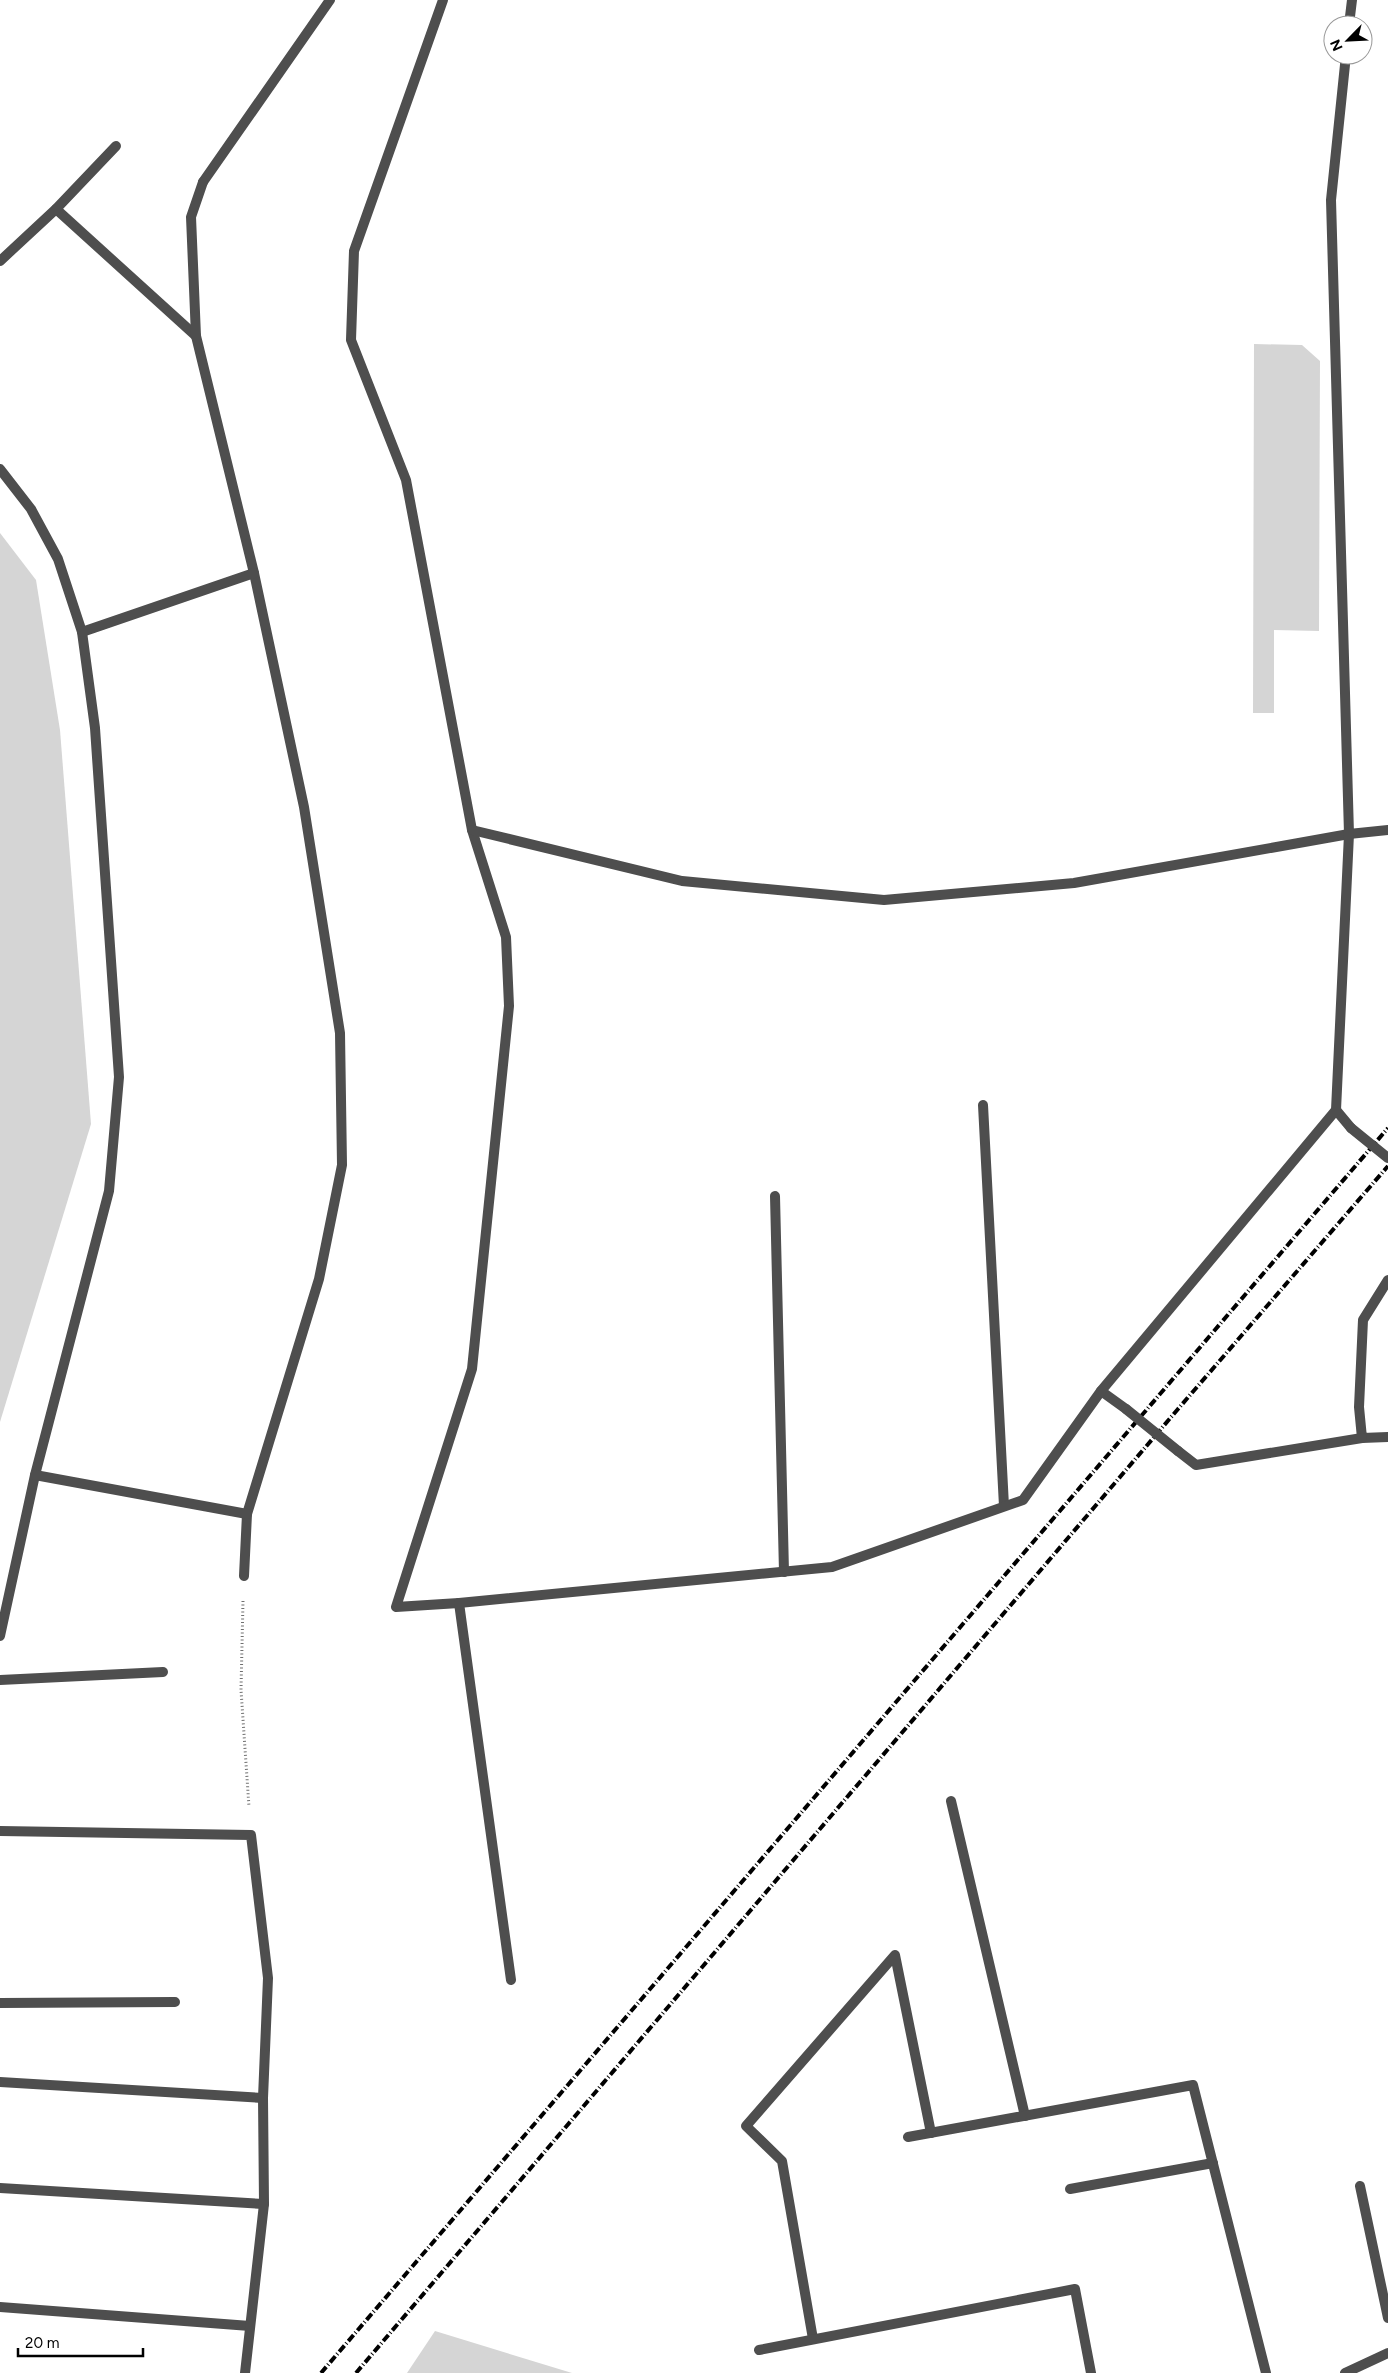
<svg xmlns="http://www.w3.org/2000/svg" width="1388" height="2373" font-family="Figtree,sans-serif">
  <style>
    .green { fill: #d5d5d5 }
    .lines { fill: none; stroke-linecap: round; stroke-linejoin: round }
    .path { stroke: #707070; stroke-width: 3; stroke-dasharray: 1 2.5; stroke-linecap: butt }
    .lane { stroke: #4e4e4e; stroke-width: 10 }
    .street { stroke: #4e4e4e; stroke-width: 10 }
    .rail { stroke: #000; stroke-width: 4; stroke-dasharray: 8 2.5 1 2.5; stroke-linecap: butt }
    .street-bridge { stroke: #4e4e4e; stroke-width: 10 }
  </style>
  <rect width="100%" height="100%" fill="#fff"/>
  <g class="green">
    <path d="M1254,344L1302,345L1320,361L1319,631L1274,630V713H1253Z"/>
    <path d="M0,533L36,580L60,730L91,1124L0,1422Z"/>
    <path d="M435,2331L572,2373H407Z"/>
  </g>
  <g class="lines">
    <path class="path" d="M243,1601L241,1690L249,1807"/>
    <g class="lane">
      <path d="M443,0L354,251L351,340L406,480L472,830L506,937L509,1006L472,1369L396,1607L459,1603"/>
      <path d="M203,182L330,0"/>
      <path d="M56,209L196,336"/>
      <path d="M0,261L56,209L116,146"/>
      <path d="M472,830L682,881L884,900L1074,883L1349,834L1388,830"/>
      <path d="M0,1680L163,1672"/>
      <path d="M0,2003L175,2002"/>
      <path d="M0,2082L263,2098"/>
      <path d="M1360,2186L1388,2318"/>
      <path d="M0,2188L264,2204"/>
      <path d="M1070,2189L1213,2163"/>
      <path d="M0,2307L250,2326"/>
    </g>
    <g class="street">
      <path d="M1349,25L1352,0"/>
      <path d="M203,182L191,217L196,336L254,573L304,807L340,1033L342,1165L319,1279L247,1514L244,1576"/>
      <path d="M0,469L31,509L58,559L82,632L95,728L119,1077L109,1191L35,1475L0,1636"/>
      <path d="M82,632L254,573"/>
      <path d="M983,1105L1004,1506"/>
      <path d="M1336,1110L1351,1128"/>
      <path d="M775,1196L784,1572"/>
      <path d="M1388,1280L1363,1320L1359,1407L1362,1438L1388,1437"/>
      <path d="M1101,1391L1126,1409"/>
      <path d="M1178,1451L1196,1465L1362,1438"/>
      <path d="M35,1475L247,1514"/>
      <path d="M951,1801L1025,2116"/>
      <path d="M0,1831L251,1835L268,1978L263,2098L264,2204L245,2373"/>
      <path d="M511,1980L459,1603L832,1567L1023,1500L1101,1391L1336,1110L1349,834L1331,200L1346,55"/>
      <path d="M908,2137L1193,2085L1266,2373"/>
      <path d="M813,2339L782,2161L746,2126L895,1955L931,2133"/>
      <path d="M759,2350L1075,2289L1091,2373"/>
      <path d="M1345,2373L1388,2353"/>
    </g>
    <g class="rail">
      <path d="M321,2373L1388,1128"/>
      <path d="M356,2373L1178,1409L1388,1166"/>
    </g>
    <g class="street-bridge">
      <path d="M1351,1128L1388,1158"/>
      <path d="M1126,1409L1178,1451"/>
    </g>
  </g>
  <g transform="translate(1348 40) rotate(246)"><circle r="24" fill="#ffffff" stroke="#999999"/>
  <path d="M0-4L9 19L0 12L-9 19Z" fill="#000000"/>
  <text y="-8" font-size="14" font-weight="bold" text-anchor="middle" fill="#000000">N</text>
  </g>
  <path d="M18 2348v8h125v-8" fill="none" stroke="#000000" stroke-width="2.5"/>
  <text x="25" y="2348" font-size="15" fill="#000000" stroke="#ffffff" stroke-width="4" paint-order="stroke">20 m</text>
</svg>
